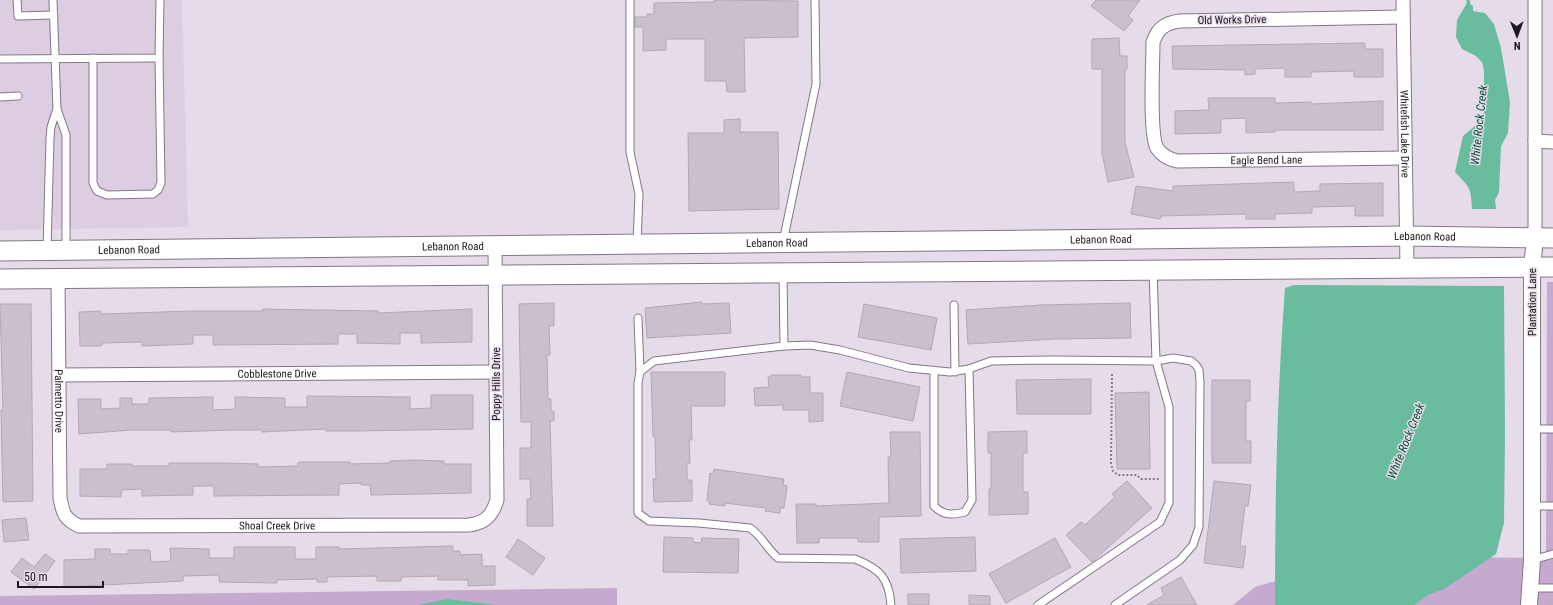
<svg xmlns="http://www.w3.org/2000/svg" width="1553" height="605" font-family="'Roboto Condensed',sans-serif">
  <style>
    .built { fill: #dccde1 }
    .green { fill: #c5a9ce }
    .water { fill: #69bc9d }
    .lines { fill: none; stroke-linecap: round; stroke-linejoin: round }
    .stream { stroke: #69bc9d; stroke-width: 3.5 }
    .building { fill: #cac0cd; stroke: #b2a8b5 }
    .service-casing { stroke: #827885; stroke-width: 9 }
    .minor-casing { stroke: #827885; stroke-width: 15 }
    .tertiary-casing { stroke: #827885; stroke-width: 18 }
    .secondary-casing { stroke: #827885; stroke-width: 21 }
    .path { stroke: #857e87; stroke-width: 2; stroke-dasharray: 2 2; stroke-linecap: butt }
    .service { stroke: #fff; stroke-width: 7 }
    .minor { stroke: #fff; stroke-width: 13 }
    .tertiary { stroke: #fff; stroke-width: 16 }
    .secondary { stroke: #fff; stroke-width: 19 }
    .labels { text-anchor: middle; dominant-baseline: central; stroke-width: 3; stroke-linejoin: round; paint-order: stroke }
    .street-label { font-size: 11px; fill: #1c181d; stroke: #e5dbe9 }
    .water-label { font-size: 12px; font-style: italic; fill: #054d39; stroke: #e5dbe9 }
  </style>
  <rect width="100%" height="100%" fill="#e5dbe9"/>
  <path class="built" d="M0,0H182L188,227L0,230Z"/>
  <g class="green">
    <path d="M1547,282H1553V605H1233L1255,587L1363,556L1546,558Z"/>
    <path d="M617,588V605H0V596Z"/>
  </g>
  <g class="water">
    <path d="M1467,3L1473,6V11L1485,13L1494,24L1501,48L1510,102L1508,133L1501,146L1499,192L1495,200L1496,209H1472C1471,187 1470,188 1455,172L1463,136L1481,121L1484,112V71L1482,62L1476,56L1462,49L1456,37L1457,20Z"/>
    <path d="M1294,285L1504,286L1505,433L1504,523L1496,554L1444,589L1428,595L1414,605H1275C1275,499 1277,394 1285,288Z"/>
    <path d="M448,599L496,605H418Z"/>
  </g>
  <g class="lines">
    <path class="stream" d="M1468,0L1469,7"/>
  </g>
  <g class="building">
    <path d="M714,0L798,1V37L744,38L745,92H727L726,81H705V39H666V50L643,51V27H635V17H647V14H654V3L714,2Z"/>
    <path d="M1096,0H1140L1128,16L1133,20L1124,31L1091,6Z"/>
    <path d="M1119,38L1120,56H1127V69H1125V143L1134,177L1108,182L1102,153V69H1092V39Z"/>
    <path d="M1365,43V49H1383V77H1354V71L1311,72V77H1285V68L1255,69V74L1245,75V70L1173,69L1172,46Z"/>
    <path d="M1208,98H1275V103L1311,102V104L1383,101V130H1275V132L1246,133V118L1221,119V133L1175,134V111L1209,110Z"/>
    <path d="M740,119V132H778L779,209L689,211L688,133H724V120Z"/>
    <path d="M1294,182V192L1320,191V184L1383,183V216H1355V206L1312,207V213L1275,214V219H1246V214L1161,216L1160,219L1131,214L1136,186L1173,191V186Z"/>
    <path d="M702,302V304L729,303L731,333L647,338L645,308Z"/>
    <path d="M554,303V326H549L550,355H547L548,399H551V411H554V421H550L553,526H527V499H531L530,479H520V448H531V422H521L519,304Z"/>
    <path d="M1130,303L1131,338L1055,339L968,344L966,310L1040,305Z"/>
    <path d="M0,304H31L33,501L3,502L1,410H3Z"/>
    <path d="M864,304L937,318L931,350L858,337Z"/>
    <path d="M263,309L378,311V313L472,309V342L421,343V333H400V344L357,343V334H338V344L213,345V335H193V344L142,346V342L102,343V346H80L79,312L101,311V314L192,311H263Z"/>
    <path d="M651,372H725V406H691L692,440H689L690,463H687V480H692V501L654,502L653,479H656L655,437H653Z"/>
    <path d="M847,372L920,387L913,421L840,406Z"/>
    <path d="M771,375H801V377H810V393H823V421L809,422V410H783V405L755,406L754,388L769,387L768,377H771Z"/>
    <path d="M1091,379V414H1017L1016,380Z"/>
    <path d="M1212,380H1250V401H1246V441H1251V463H1212Z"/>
    <path d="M1149,392L1150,469H1117L1115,393Z"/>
    <path d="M431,395H473V429L357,431H326V429L262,432V430H235L171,432V430H132L79,434L78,399H101V409L120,408V398H132V404H149V398L213,397V410L235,409V397L285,398V407H307V396L410,397V409L431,408Z"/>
    <path d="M1027,431V453H1023V492H1028V514L989,515V489H991V453H988V432Z"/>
    <path d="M890,432H920L921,516L879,517V542H858V538H819V543H797L796,504H816V506L889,503L888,457H891Z"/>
    <path d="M412,460L444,461V464H471V493L371,495L370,485H361V483L339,484V495L214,496V486H193V495L142,496V489L121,490V497L80,496V469H107V464H132V466H169V463H226L258,464V467L298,466V462H350V464L390,463V461Z"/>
    <path d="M714,469L784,479L783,485L787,486L784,508H780V513L765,511L766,508L725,503V506L709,504L710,501H707L710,473L713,474Z"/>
    <path d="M1127,481L1152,508L1092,562L1066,535L1081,522L1085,525L1115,497L1112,494Z"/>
    <path d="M1214,481L1251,485L1248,506H1245L1240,546H1246L1243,568L1204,563Z"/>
    <path d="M26,518L29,540L4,542L2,520Z"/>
    <path d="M664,537L693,538V542L701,543L702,538L739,539L738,573L663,572Z"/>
    <path d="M975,537L976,571L901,573L900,539Z"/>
    <path d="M1055,538L1071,567L1006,603L989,574Z"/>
    <path d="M518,539L545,558L533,575L506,557Z"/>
    <path d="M453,546V551H460V555L482,554V566H495V585L468,586V580H438V576L401,577V581H377V576L327,577V582H317V579L277,580V583L219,582V575L183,576V581L64,587V560L95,559V549H110V554H128V550H150L151,562L171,561L170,548L209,549V558H234V547H295V559H316V547H339V549Z"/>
    <path d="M45,554L55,561L34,589L11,572L22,558L34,567Z"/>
    <path d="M1181,577L1197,605H1147L1164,595L1161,588Z"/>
    <rect x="908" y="594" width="21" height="11"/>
    <path d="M969,595L990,596V605H969Z"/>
  </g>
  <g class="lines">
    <g class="service-casing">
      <g id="service">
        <path d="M17,0L18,16L54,15"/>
        <path d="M53,0L57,109L66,135V242L65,250"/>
        <path d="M630,0V152L639,194L637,244"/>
        <path d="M93,58V183L97,191L107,195L153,194L158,190L161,183L159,58"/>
        <path d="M0,59L159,58L160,0"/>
        <path d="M0,97L18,96"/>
        <path d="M783,242L816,84L815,0"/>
        <path d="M47,250L50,138L51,127L57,109"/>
        <path d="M783,274L784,346"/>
        <path d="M954,305L955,372"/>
        <path d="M638,318L640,372"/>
        <path d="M934,371V506C944,516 953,515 965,512L972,500L969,369"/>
        <path d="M1532,429H1553"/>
        <path d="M1532,506H1553"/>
        <path d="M1532,560L1553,554"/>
        <path d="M1530,588H1553"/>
        <path d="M891,605C889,578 880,569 855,559L778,558C767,549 762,536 750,528L699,523L649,521L638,513V383L640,372L654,361L784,346L810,345L840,350L909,368L950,372L969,369L991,361L1053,360L1156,361L1173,358L1191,361L1196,365L1199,370L1200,381L1199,527L1193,545L1180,560L1115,605"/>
        <path d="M1038,605L1160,522L1169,503V407L1156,361L1153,270"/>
      </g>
    </g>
    <g class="minor-casing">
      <g id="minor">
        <path id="s1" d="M1403,0L1407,267"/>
        <path d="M1535,0V238"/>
        <path id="s2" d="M1402,17L1180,21C1165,23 1158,28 1153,42C1153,62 1149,134 1157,148C1162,156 1169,159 1177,161L1405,158"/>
        <path d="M1535,141L1553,142"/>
        <path id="s3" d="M58,279L60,498C63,513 64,519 79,526L469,525C485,523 492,516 497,500L495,246"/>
        <path id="s4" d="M59,375L496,372"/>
      </g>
    </g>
    <g class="tertiary-casing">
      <path id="tertiary" d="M1529,605L1532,560V267L1535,238"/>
    </g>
    <g class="secondary-casing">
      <g id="secondary">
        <path id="s5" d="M0,251L1406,236L1553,238"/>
        <path d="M0,279L1553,267"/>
      </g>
    </g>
    <path class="path" d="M1112,374L1111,463L1113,471L1118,475H1137L1141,479H1160"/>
    <use href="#service" class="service"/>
    <use href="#minor" class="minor"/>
    <use href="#tertiary" class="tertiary"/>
    <use href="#secondary" class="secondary"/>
  </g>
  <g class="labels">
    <g class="street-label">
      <text transform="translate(1232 20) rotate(-1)">Old Works Drive</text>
      <text stroke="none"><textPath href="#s1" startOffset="134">Whitefish Lake Drive</textPath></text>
      <text stroke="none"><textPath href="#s2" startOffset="479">Eagle Bend Lane</textPath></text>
      <text stroke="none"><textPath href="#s5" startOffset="1425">Lebanon Road</textPath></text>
      <text stroke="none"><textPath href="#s5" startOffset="1101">Lebanon Road</textPath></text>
      <text stroke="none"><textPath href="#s5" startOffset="777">Lebanon Road</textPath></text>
      <text stroke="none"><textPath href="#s5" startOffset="453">Lebanon Road</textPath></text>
      <text stroke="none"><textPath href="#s5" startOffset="129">Lebanon Road</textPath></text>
      <text transform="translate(1532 302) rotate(-90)">Plantation Lane</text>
      <text stroke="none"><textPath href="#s4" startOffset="218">Cobblestone Drive</textPath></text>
      <text transform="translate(496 384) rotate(-90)">Poppy Hills Drive</text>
      <text stroke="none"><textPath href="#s3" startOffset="122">Palmetto Drive</textPath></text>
      <text stroke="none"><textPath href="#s3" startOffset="453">Shoal Creek Drive</textPath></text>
    </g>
    <g class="water-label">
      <text transform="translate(1479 125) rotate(-84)">White Rock Creek</text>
      <text transform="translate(1406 441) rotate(-68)">White Rock Creek</text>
    </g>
  </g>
  <g transform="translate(1517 36) rotate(179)" stroke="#e5dbe9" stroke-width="3" paint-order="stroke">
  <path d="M0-3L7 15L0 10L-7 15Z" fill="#1c181d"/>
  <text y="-6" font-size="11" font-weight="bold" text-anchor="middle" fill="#1c181d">N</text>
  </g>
  <path d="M18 581v6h85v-6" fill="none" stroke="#1c181d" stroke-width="2"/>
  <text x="24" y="581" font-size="12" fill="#1c181d" stroke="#e5dbe9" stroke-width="3" paint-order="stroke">50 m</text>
</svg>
